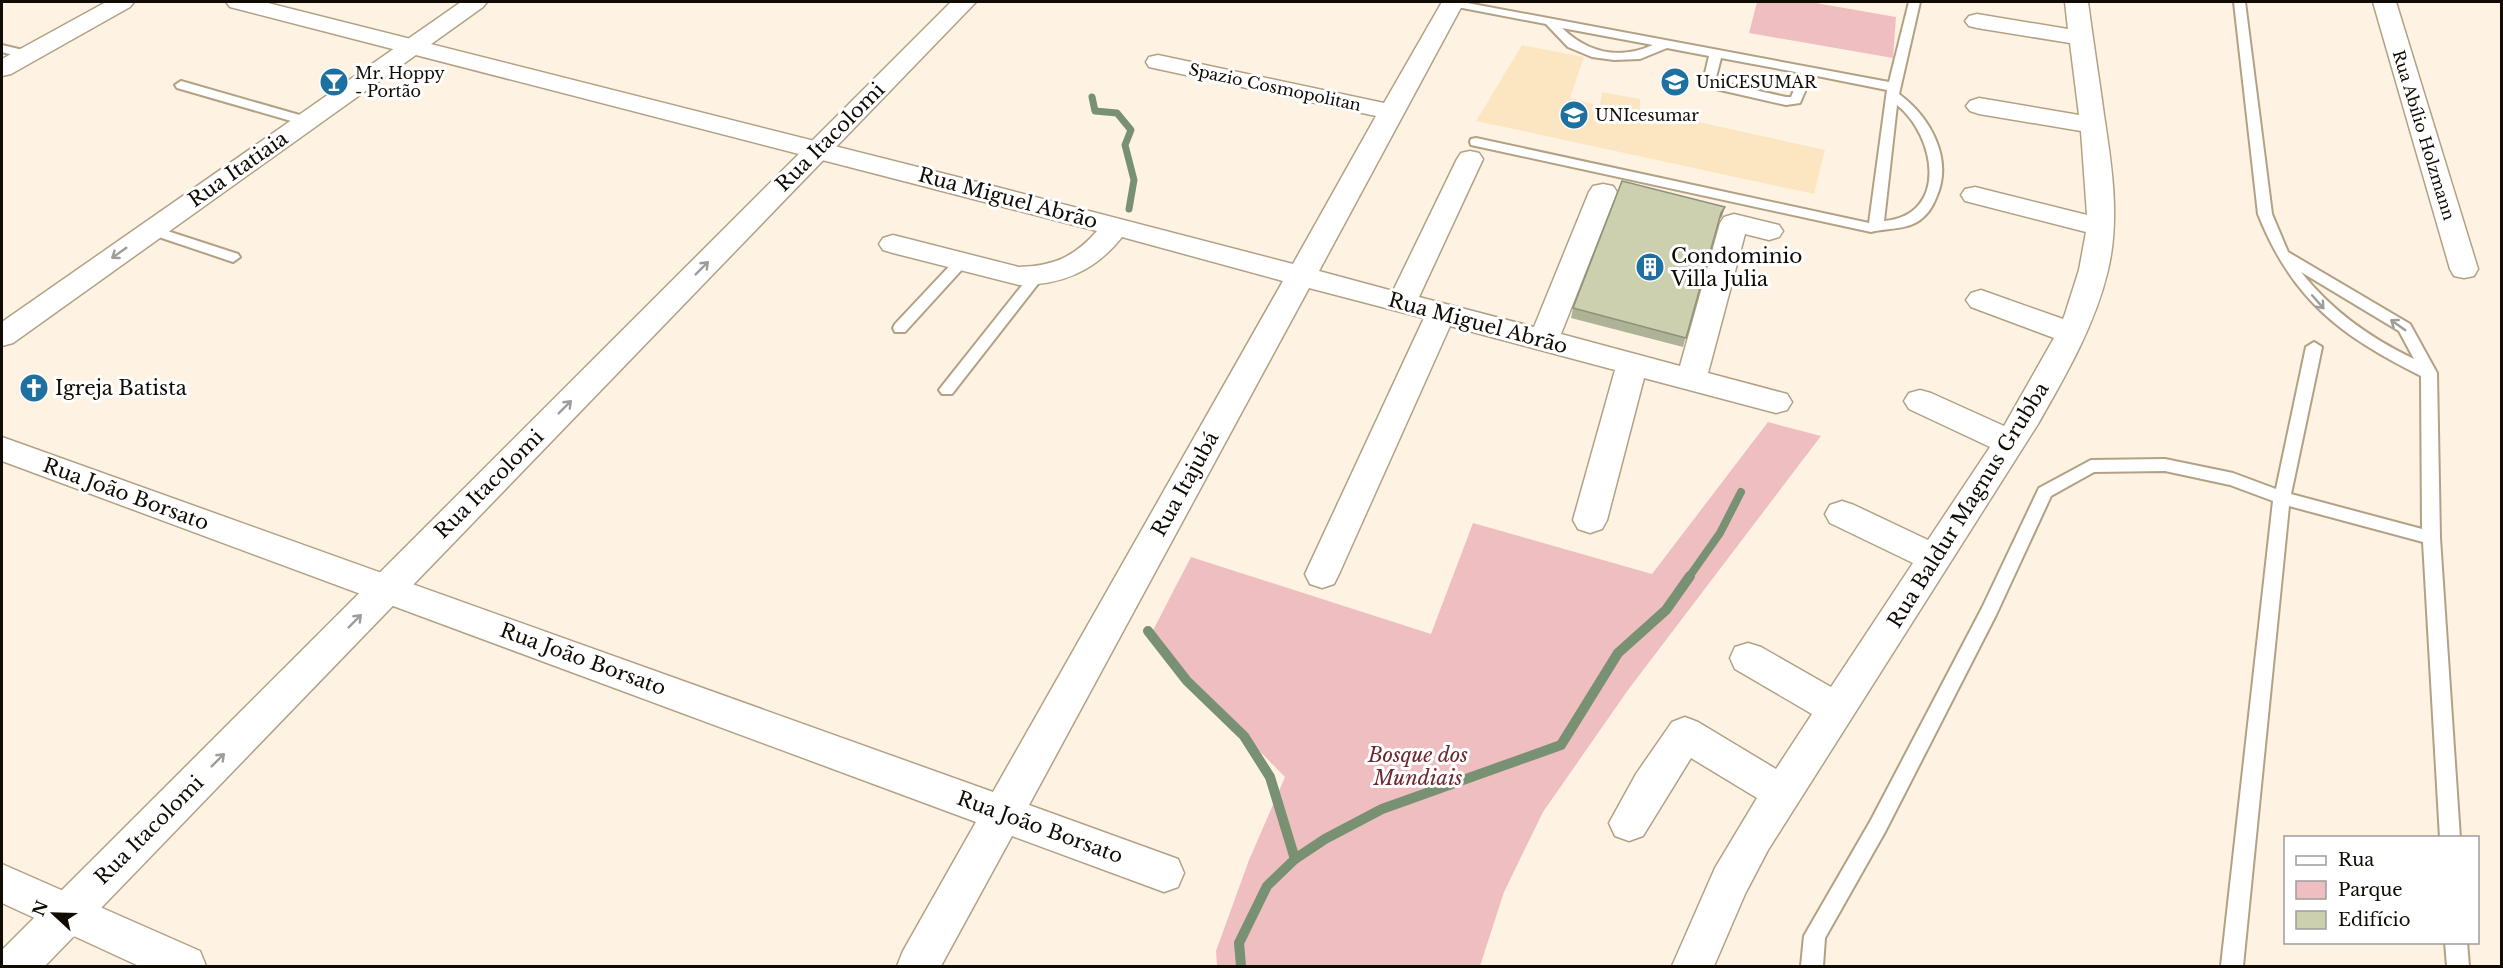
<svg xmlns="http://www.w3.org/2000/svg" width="2503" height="968" font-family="'Libre Baskerville',serif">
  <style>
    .built { fill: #fce6c1 }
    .green { fill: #efbec0 }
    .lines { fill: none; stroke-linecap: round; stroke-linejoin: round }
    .stream-far2 { stroke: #789173; stroke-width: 7 }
    .stream-far1 { stroke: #789173; stroke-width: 8 }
    .stream { stroke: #789173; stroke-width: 10 }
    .lane-casing { stroke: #b2a185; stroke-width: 4 }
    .street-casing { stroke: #b2a185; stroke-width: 3 }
    .secondary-casing { stroke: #b2a185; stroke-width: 3 }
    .lane { fill: #fff; fill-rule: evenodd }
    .street { fill: #fff; fill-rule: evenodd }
    .secondary { fill: #fff; fill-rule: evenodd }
    .wall { fill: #afb396 }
    .shaded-wall { fill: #8f927a }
    .building { fill: #ccd0af; stroke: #8f927a; stroke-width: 1.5 }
    .oneway { stroke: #9f9d9a }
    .labels { text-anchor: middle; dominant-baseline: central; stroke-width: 6; stroke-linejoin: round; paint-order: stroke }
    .far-poi-label { font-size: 16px; fill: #100b03; stroke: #fff; text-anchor: start }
    .far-street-label { font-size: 16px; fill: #100b03; stroke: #fff }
    .street-label { font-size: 20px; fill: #100b03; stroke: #fff }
    .poi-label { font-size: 20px; fill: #100b03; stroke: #fff; text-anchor: start }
    .park-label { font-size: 20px; font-style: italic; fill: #6d282f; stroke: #fff }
  </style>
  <rect width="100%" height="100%" fill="#fef3e2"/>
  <path class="built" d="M1522,45L1584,57L1570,98L1600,106L1602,92L1640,99V109L1825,150L1814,194L1476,121Z"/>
  <g class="green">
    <path d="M1757,2H1810L1896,17L1893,58L1749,33Z"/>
    <path d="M1768,422L1821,436L1628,690L1543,812L1504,892L1480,966H1217L1216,951L1249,860L1285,777L1149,638L1191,557L1431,634L1473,523L1652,574Z"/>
  </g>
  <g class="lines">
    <path class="stream-far2" d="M1092,97L1095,111L1117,113L1131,130L1125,145L1134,180L1129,209"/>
    <path class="stream-far1" d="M1689,577L1720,533L1741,492"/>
    <g class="stream">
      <path d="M1148,631L1187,681L1244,736L1270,777L1295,859"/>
      <path d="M1241,966L1239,943L1267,886L1295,859L1325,839L1382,809L1561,745L1618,653L1666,610L1690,576"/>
    </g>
    <g class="lane-casing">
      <g id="lane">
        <path d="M1447,2H1462L1889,82L1909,2H1920L1899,94C1930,117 1954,159 1936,198C1933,206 1927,215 1920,220C1906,230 1887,228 1871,232L1471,145L1470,142L1471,139L1476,138L1869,223L1887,90L1812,75L1800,103L1786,105L1707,87L1703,82L1709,56L1667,48L1640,59L1614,60L1592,57L1568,47L1546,24L1452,6L1448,5ZM1562,28L1653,45C1619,60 1588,53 1562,28ZM1721,58L1801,73L1791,97H1786L1715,81ZM1897,105C1936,136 1949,215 1884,221Z"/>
        <path d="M2234,2H2245L2272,214L2288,252L2410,324L2437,373L2440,538L2460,838H2440L2423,542L2289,506L2243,966H2221L2273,501L2230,485L2165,471L2094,472L2051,496L1996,615L1885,832L1825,938L1823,966H1801L1804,936L1808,929L1871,820L1982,608L2039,488L2091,460L2165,459L2233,473L2276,489L2306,347L2314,342L2322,347L2291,494L2422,529L2421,376C2341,336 2292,300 2258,214ZM2301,272L2399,331L2414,359C2370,338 2331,310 2301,272Z"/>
        <path d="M2,45L31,52L33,55L27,59L2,52Z"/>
        <path d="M181,81L310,118L311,121L305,125L177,88L175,85Z"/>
        <path d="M152,226L238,254L240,257L233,262L147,233L145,230Z"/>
        <path d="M962,256L969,261L967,264L905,332H895L893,328L895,324L957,258Z"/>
        <path d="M1036,272L1041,274L1043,277L1041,280L952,394H942L939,390L942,386L1031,274Z"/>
        <path d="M2445,942H2467L2469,966H2447Z"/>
      </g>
    </g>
    <g class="street-casing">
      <g id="street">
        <path d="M106,2H134L130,7L11,74L2,76V59Z"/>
        <path d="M226,2H264L993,186L1293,264L1376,116L1158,69L1149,67L1146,62L1149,57L1158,55L1384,103L1442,2H1464L1319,271L1393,291L1457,159L1461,153L1470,151L1479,153L1483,159L1419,297L1534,327L1589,192L1593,186L1603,184L1613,186L1617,192L1561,334L1680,366L1720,223L1724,217L1734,214L1779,225L1783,231L1779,237L1769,240L1745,234L1708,373L1787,394L1792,402L1787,410L1776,413L1644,378L1607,520L1602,529L1590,533L1578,529L1573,520L1615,370L1450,326L1339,574L1334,584L1322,588L1310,584L1305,574L1424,318L1309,288L1029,805L1178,859L1184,873L1178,887L1164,892L1012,836L941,966H897L903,951L976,822L2,461V437L993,792L1283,281L1122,237C1095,271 1062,285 1019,285L893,253L883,250L879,244L883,238L893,235L1019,267C1054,266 1074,257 1097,231L230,7Z"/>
        <path d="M2065,2H2088C2093,40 2099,78 2104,115C2112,167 2120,219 2108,270C2095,325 2066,375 2038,424L1768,850L1745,894L1714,966H1672L1715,868L1757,798L1691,758L1643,836L1629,841L1615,836L1609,823L1636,774L1672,722L1685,717L1698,722L1776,769L1812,714L1735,669L1730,658L1735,647L1748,643L1761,647L1831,687L1913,563L1830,523L1825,514L1830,505L1842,501L1854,505L1928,540L1990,447L1909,409L1904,401L1909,393L1920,390L1931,393L2004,426L2054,338L1971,307L1966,300L1971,293L1981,290L2063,319L2065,314L2079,270L2086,232L1965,201L1961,195L1965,189L1975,187L2087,215L2081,131L1979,114L1970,111L1966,106L1970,101L1979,98L2079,115L2070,43L1977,28L1969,26L1965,21L1969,16L1977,14L2068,29Z"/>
        <path d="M2373,2H2396L2478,269L2474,276L2464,278L2454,276L2450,269Z"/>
        <path d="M2,864L200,951L206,966H139L2,903Z"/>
      </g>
    </g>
    <g class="secondary-casing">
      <g id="secondary">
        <path d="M461,2H487L483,7L13,343L2,346V322Z"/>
        <path d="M951,2H976L45,966H2V950Z"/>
      </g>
    </g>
    <use href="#lane" class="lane"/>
    <use href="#street" class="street"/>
    <use href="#secondary" class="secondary"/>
  </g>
  <path class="wall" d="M1722,216L1718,221L1683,347L1571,318L1573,308Z"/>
  <path class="shaded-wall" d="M1725,207L1722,216L1718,222L1721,213Z"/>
  <path class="building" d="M1622,181L1725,207L1721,213L1686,338L1573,308Z"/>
  <defs><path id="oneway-shaft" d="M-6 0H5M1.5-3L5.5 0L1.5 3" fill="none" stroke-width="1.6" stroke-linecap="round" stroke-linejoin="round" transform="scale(1.5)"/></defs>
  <g class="oneway">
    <use href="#oneway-shaft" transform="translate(119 253) rotate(145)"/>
    <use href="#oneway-shaft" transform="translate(702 268) rotate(-45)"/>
    <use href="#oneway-shaft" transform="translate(2318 302) rotate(49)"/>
    <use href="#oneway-shaft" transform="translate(2398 325) rotate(-145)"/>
    <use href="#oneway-shaft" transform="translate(565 407) rotate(-45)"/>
    <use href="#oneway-shaft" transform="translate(355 621) rotate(-45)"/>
    <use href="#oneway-shaft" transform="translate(218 760) rotate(-45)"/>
  </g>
  <defs>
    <g id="bar-disc" transform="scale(1.5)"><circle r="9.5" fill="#1e70a1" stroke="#fff"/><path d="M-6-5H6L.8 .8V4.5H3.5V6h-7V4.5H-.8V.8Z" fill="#fff"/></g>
    <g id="university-disc" transform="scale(1.5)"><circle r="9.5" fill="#1e70a1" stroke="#fff"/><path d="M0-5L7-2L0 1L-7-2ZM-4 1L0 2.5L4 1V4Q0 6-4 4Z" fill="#fff"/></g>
    <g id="school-disc" transform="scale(1.5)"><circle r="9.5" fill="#1e70a1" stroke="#fff"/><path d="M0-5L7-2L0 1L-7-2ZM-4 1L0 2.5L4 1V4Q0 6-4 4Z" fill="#fff"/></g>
    <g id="building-disc" transform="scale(1.5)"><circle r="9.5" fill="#1e70a1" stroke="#fff"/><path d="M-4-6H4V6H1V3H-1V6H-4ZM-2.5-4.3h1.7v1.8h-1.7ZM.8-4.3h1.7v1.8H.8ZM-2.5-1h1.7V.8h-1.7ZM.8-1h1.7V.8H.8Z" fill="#fff"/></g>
    <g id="church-disc" transform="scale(1.5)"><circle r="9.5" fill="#1e70a1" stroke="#fff"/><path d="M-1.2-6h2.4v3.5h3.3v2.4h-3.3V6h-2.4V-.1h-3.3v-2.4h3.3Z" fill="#fff"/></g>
  </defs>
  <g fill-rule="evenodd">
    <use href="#bar-disc" x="334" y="82"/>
    <use href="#university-disc" x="1675" y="82"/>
    <use href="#school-disc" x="1574" y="115"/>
    <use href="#building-disc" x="1650" y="267"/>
    <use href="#church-disc" x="34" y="388"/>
  </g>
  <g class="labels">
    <g class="far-poi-label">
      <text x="355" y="73">Mr. Hoppy<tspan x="355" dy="18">- Portão</tspan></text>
      <text x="1696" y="82">UniCESUMAR</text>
      <text x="1595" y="115">UNIcesumar</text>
    </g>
    <g class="far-street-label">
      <text transform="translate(1275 87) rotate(12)">Spazio Cosmopolitan</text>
      <text transform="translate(2424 135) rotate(73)">Rua Abílio Holzmann</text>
    </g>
    <g class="street-label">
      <text transform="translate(830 137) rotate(-45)">Rua Itacolomi</text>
      <text transform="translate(238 169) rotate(-35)">Rua Itatiaia</text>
      <text transform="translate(1008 198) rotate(15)">Rua Miguel Abrão</text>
      <text transform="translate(1478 323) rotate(15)">Rua Miguel Abrão</text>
      <text transform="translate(489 484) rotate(-45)">Rua Itacolomi</text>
      <text transform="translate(1185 484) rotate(-61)">Rua Itajubá</text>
      <text transform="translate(126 494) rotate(20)">Rua João Borsato</text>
      <text transform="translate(1968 505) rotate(-58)">Rua Baldur Magnus Grubba</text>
      <text transform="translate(583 659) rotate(20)">Rua João Borsato</text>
      <text transform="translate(1040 827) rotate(20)">Rua João Borsato</text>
      <text transform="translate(149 830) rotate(-45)">Rua Itacolomi</text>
    </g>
    <g class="poi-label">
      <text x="1671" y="256">Condominio<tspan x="1671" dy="23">Villa Julia</tspan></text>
      <text x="55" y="388">Igreja Batista</text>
    </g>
    <g class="park-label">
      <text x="1418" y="755">Bosque dos<tspan x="1418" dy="23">Mundiais</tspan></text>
    </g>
  </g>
  <rect width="2503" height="968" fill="none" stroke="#100b03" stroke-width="6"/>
  <rect x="2284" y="836" width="195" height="108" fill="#ffffff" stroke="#9f9d9a" stroke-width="1.5"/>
  <rect x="2296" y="856" width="30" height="9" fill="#ffffff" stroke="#9f9d9a" stroke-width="1.5"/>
  <text x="2338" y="866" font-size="18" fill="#100b03">Rua</text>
  <rect x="2296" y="881" width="30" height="18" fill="#efbec0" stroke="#9f9d9a" stroke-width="1.5"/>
  <text x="2338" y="896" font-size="18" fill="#100b03">Parque</text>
  <rect x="2296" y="911" width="30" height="18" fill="#ccd0af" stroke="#9f9d9a" stroke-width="1.5"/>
  <text x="2338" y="926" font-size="18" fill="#100b03">Edifício</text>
  <g transform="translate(54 914) rotate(292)" stroke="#ffffff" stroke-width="4.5" paint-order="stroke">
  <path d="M0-4.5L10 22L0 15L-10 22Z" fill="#100b03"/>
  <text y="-9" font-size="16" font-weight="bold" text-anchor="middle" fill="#100b03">N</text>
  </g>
</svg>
